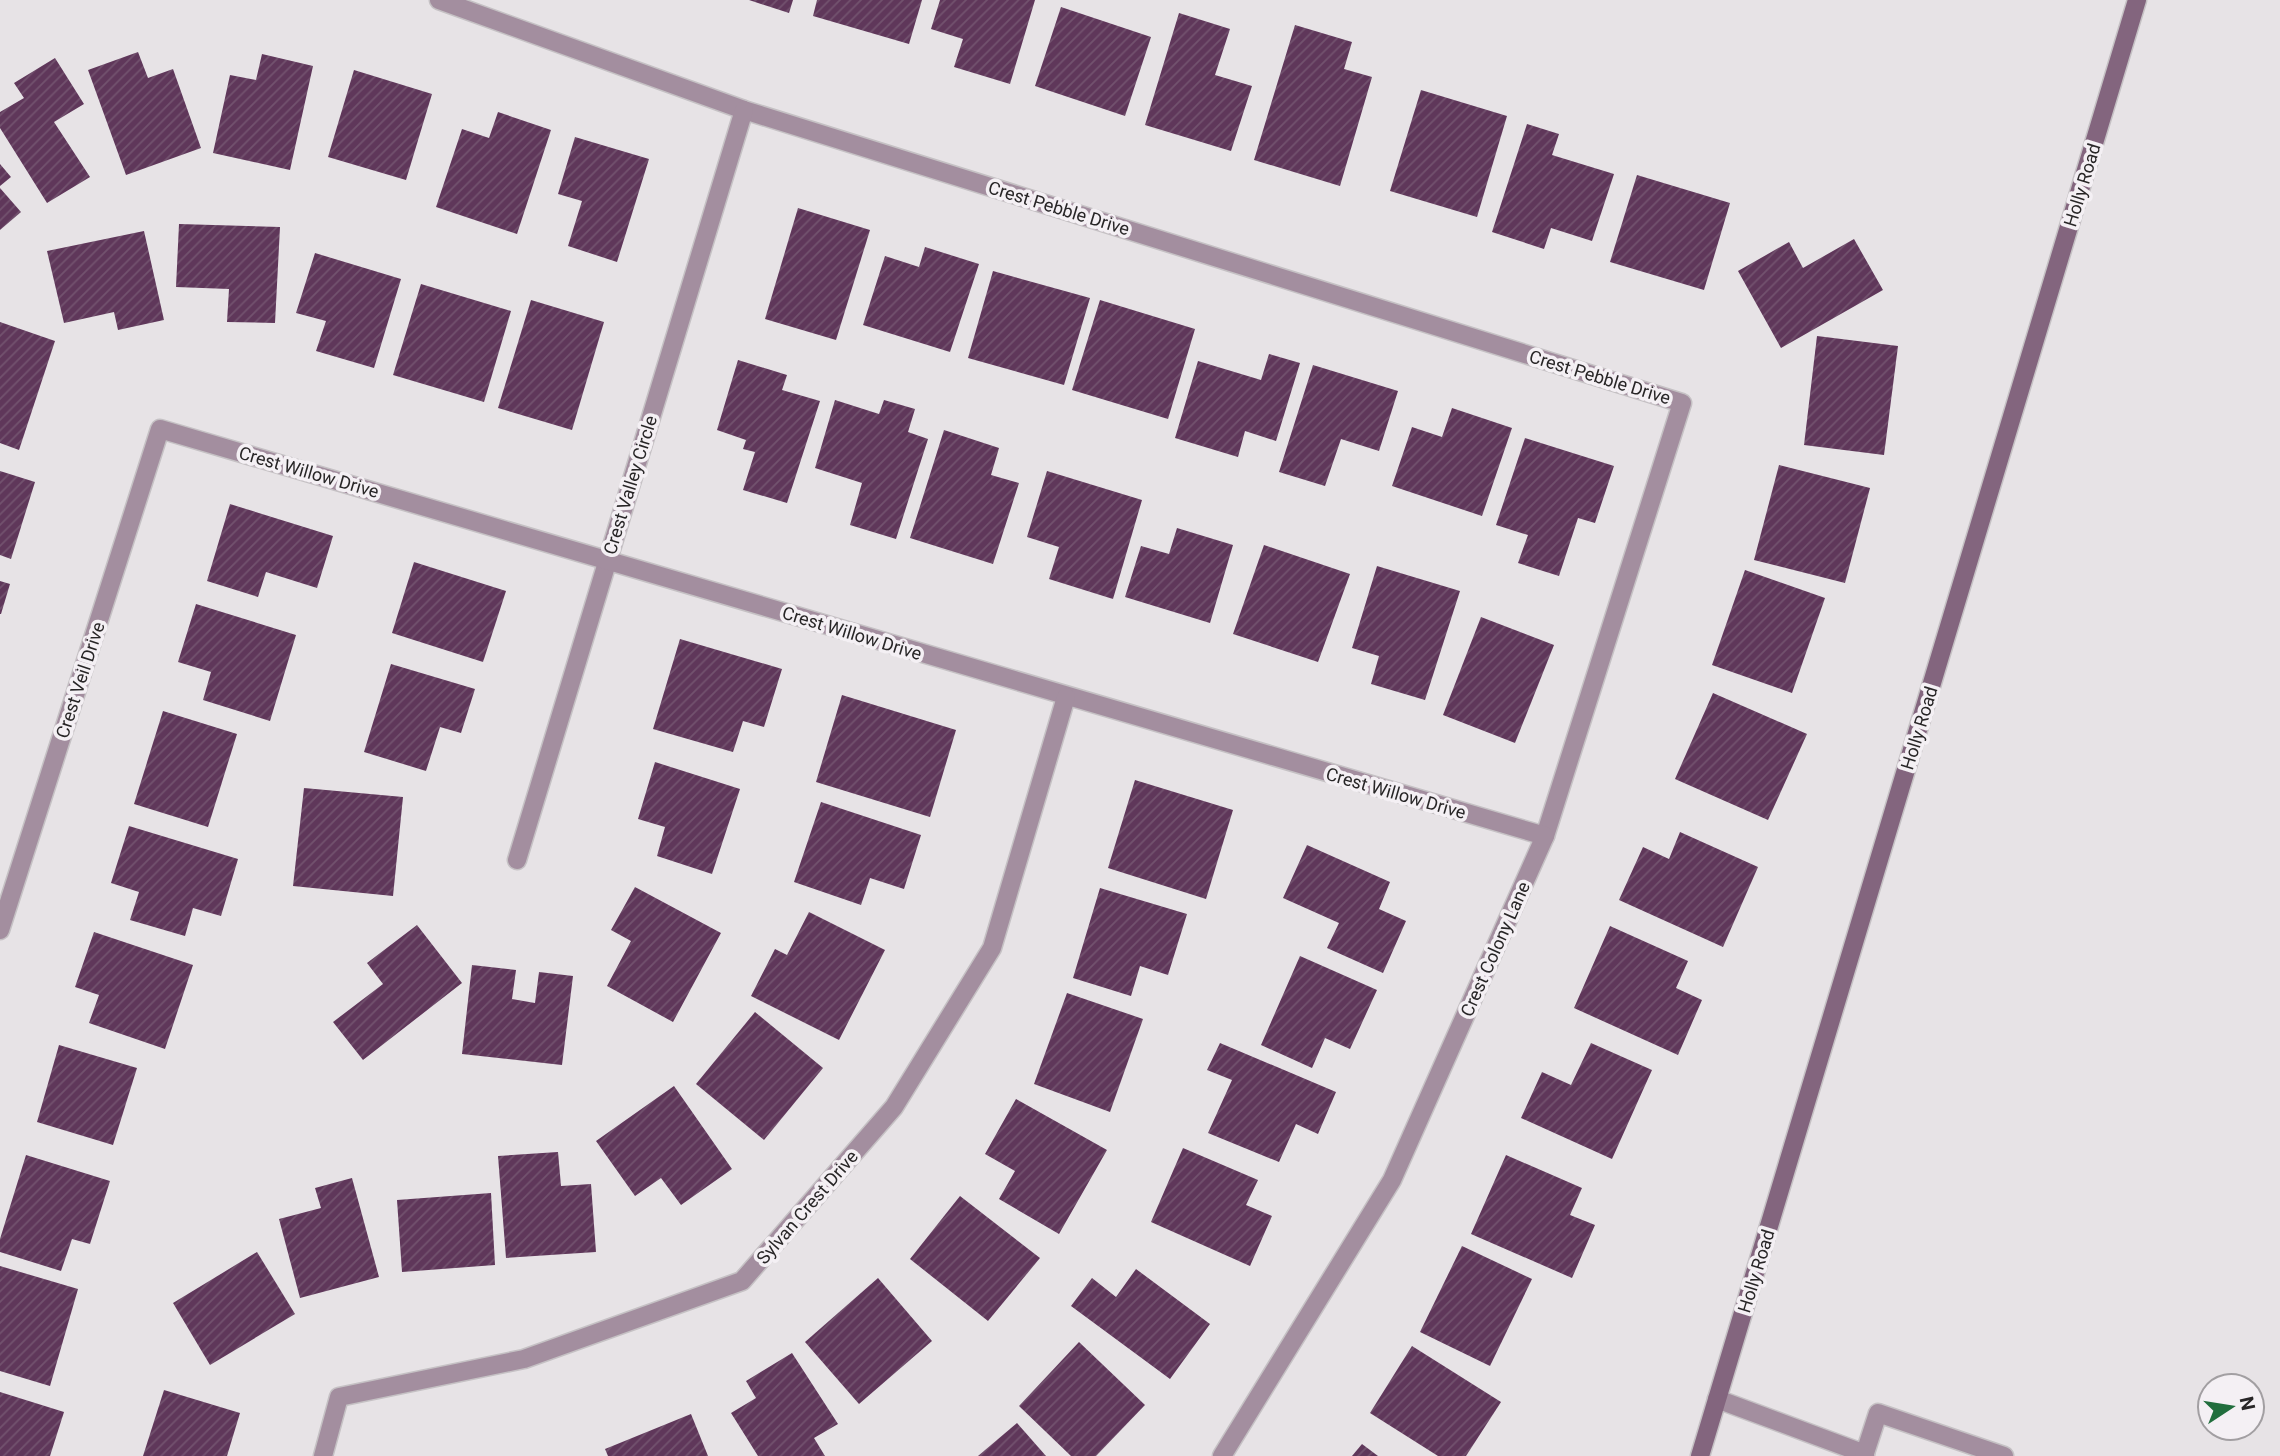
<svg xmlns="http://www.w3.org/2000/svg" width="2280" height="1456" font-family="Roboto,sans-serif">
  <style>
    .building { fill: url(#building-hatch) }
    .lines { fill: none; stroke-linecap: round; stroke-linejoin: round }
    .lane-casing { stroke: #c5c1c4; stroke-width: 21 }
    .street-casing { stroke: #c5c1c4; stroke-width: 21 }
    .secondary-casing { stroke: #c5c1c4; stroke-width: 21 }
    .lane { stroke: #a38e9f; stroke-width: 18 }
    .street { stroke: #a38e9f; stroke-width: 18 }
    .secondary { stroke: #83657e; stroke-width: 18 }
    .labels { text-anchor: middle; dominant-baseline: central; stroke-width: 7; stroke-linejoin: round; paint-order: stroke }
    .street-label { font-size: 18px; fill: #282627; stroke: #f4f0f4 }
  </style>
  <defs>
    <pattern id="building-hatch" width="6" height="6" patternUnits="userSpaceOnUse" patternTransform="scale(1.75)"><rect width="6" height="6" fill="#5f375a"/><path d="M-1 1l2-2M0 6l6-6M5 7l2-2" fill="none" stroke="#72526e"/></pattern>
  </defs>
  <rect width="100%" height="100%" fill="#e7e3e6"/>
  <g class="building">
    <path d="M749,0H793L789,13Z"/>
    <path d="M817,0H922L909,44L813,16Z"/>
    <path d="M940,0H1035L1010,84L954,67L963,39L931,29Z"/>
    <path d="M1061,7L1151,37L1125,116L1035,86Z"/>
    <path d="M1179,13L1230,29L1215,75L1252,86L1231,151L1145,125Z"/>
    <path d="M1295,25L1352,42L1344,69L1372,77L1340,186L1254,160Z"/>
    <path d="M138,52L148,78L173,69L201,148L126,175L88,70Z"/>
    <path d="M262,54L313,66L290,170L213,153L230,75L256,80Z"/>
    <path d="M55,58L84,104L54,122L90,177L47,203L0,128V112L24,98L14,83Z"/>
    <path d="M354,70L432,94L406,180L328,157Z"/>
    <path d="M1421,90L1507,116L1477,217L1390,191Z"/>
    <path d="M498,112L551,130L517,234L436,207L462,129L489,138Z"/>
    <path d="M1527,124L1559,134L1552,155L1614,174L1592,241L1551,228L1544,249L1492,232Z"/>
    <path d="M575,137L649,159L617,262L568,246L582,201L558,194Z"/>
    <path d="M0,164L11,177L0,186Z"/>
    <path d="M1637,175L1730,203L1704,290L1610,262Z"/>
    <path d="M0,188L21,212L0,230Z"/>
    <path d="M798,208L870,230L836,340L765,319Z"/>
    <path d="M179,224L280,227L275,323L227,322L229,289L176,287Z"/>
    <path d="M144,231L164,320L118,330L114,312L64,323L47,251Z"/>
    <path d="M1854,239L1883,290L1781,348L1738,271L1789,242L1803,268Z"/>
    <path d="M925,247L979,264L950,352L863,325L885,256L919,267Z"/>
    <path d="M315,253L401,279L374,368L316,351L326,321L296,313Z"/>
    <path d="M993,271L1090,298L1064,385L968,358Z"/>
    <path d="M421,284L511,311L484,402L393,375Z"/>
    <path d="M531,300L604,322L572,430L498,408Z"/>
    <path d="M1100,300L1195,329L1168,419L1072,390Z"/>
    <path d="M0,322L55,341L19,450L0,443Z"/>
    <path d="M1817,336L1898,346L1884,455L1804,445Z"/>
    <path d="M1269,354L1300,363L1276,441L1245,431L1238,457L1175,438L1198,361L1261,380Z"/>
    <path d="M738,360L787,375L782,390L820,401L787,503L743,490L755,452L743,449L746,440L717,430Z"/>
    <path d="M1313,365L1398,391L1379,451L1341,439L1325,486L1279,472Z"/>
    <path d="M835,400L879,414L884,400L915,409L908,432L928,439L896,539L850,525L862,483L815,468Z"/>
    <path d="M1452,408L1512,428L1482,516L1392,486L1412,427L1442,437Z"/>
    <path d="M944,430L999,448L991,475L1019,483L993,564L910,538Z"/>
    <path d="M1525,438L1614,466L1595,523L1578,518L1559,576L1518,563L1528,535L1496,525Z"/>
    <path d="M1779,465L1870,488L1845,583L1754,560Z"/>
    <path d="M0,471L35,482L11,559L0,555Z"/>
    <path d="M1047,471L1142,500L1113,599L1049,579L1059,547L1027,537Z"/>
    <path d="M230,504L333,536L317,588L266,572L258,597L207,581Z"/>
    <path d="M1177,528L1233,545L1210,623L1125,597L1141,546L1169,554Z"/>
    <path d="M1264,545L1350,574L1318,662L1233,634Z"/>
    <path d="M414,562L506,591L483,662L392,633Z"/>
    <path d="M1377,566L1460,591L1425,700L1371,684L1379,656L1352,648Z"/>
    <path d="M1745,570L1825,598L1792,693L1712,665Z"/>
    <path d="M0,581L10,584L1,614H0Z"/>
    <path d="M196,604L296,635L270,721L203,700L211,672L178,662Z"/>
    <path d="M1481,617L1554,645L1515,743L1443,715Z"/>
    <path d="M680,639L782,669L764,727L743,721L733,752L653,729Z"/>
    <path d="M391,664L475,689L461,733L440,727L426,771L364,752Z"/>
    <path d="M1713,693L1807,734L1768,820L1675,779Z"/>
    <path d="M842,695L956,730L930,817L816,782Z"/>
    <path d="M163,711L237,734L208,827L134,804Z"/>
    <path d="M655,762L740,789L712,874L657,856L665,827L638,819Z"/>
    <path d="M1135,780L1233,810L1206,899L1108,868Z"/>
    <path d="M304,788L403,797L393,896L293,886Z"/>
    <path d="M821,802L921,835L904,889L870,878L861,905L794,882Z"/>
    <path d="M129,826L238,859L221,916L193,908L185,936L130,920L139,892L111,883Z"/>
    <path d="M1680,832L1758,867L1723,947L1619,900L1643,847L1669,859Z"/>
    <path d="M1307,845L1390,882L1379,909L1406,921L1383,973L1327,948L1339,923L1283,898Z"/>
    <path d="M635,887L721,933L673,1022L607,986L631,941L611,930Z"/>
    <path d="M1100,888L1187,914L1168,975L1140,966L1131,996L1073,978Z"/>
    <path d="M809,912L885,950L839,1040L751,996L775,949L787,955Z"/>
    <path d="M417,925L462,983L363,1060L333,1022L383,984L367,963Z"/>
    <path d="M1610,926L1688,961L1676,988L1702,1000L1678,1055L1574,1008Z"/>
    <path d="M94,932L193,965L165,1049L89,1023L99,995L75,987Z"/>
    <path d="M1300,956L1377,990L1350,1049L1325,1038L1312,1068L1261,1045Z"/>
    <path d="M472,965L516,970L512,999L535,1003L539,972L573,976L562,1065L462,1054Z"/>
    <path d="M1067,993L1143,1019L1110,1112L1034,1084Z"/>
    <path d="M755,1012L823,1068L764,1140L696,1084Z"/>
    <path d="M1220,1043L1336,1092L1318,1134L1296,1124L1279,1162L1208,1133L1232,1080L1207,1070Z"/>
    <path d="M1591,1043L1652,1070L1612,1159L1521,1118L1542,1072L1571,1085Z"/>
    <path d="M59,1045L137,1068L113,1145L37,1122Z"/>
    <path d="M674,1086L732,1169L681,1205L661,1178L635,1196L596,1141Z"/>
    <path d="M1016,1099L1107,1150L1059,1234L999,1199L1015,1171L985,1154Z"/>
    <path d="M1183,1148L1258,1180L1246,1205L1272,1216L1250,1266L1151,1222Z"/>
    <path d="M558,1152L561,1186L591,1184L596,1252L506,1258L498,1156Z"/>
    <path d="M26,1155L110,1181L90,1244L72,1239L61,1271L0,1252V1239Z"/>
    <path d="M1506,1155L1582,1188L1570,1215L1595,1225L1572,1278L1471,1234Z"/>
    <path d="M352,1178L379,1277L300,1298L279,1219L321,1208L315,1188Z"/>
    <path d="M491,1193L495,1265L402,1272L397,1200Z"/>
    <path d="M960,1196L1040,1258L988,1321L910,1259Z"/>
    <path d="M1462,1246L1532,1279L1490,1366L1420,1332Z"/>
    <path d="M257,1252L295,1314L210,1365L173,1303Z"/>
    <path d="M0,1266L78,1289L50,1386L0,1371Z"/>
    <path d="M1136,1269L1210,1324L1170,1379L1071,1306L1092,1278L1116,1297Z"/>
    <path d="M878,1278L932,1341L859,1404L805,1342Z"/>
    <path d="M1079,1342L1145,1405L1096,1456H1071L1019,1406Z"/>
    <path d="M1412,1346L1501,1402L1466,1456H1438L1370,1413Z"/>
    <path d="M792,1353L838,1424L814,1438L825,1456H758L731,1413L756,1398L746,1381Z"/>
    <path d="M164,1390L240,1413L227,1456H143Z"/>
    <path d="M0,1392L64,1412L50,1456H0Z"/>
    <path d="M691,1414L708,1456H608L605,1449Z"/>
    <path d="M1017,1423L1046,1456H978Z"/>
    <path d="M1362,1444L1378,1456H1352Z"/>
  </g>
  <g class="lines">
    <g class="lane-casing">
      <g id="lane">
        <path d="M1717,1399L1865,1454"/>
        <path d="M1864,1456L1878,1413L2004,1456"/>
      </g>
    </g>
    <g class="street-casing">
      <g id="street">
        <path d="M439,0L744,110L1682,403L1545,836L1392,1180L1222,1456"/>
        <path d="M517,860L744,110"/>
        <path d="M0,930L160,429L1545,836"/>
        <path d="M323,1456L339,1397L524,1359L742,1281L894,1107L992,948L1066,697"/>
      </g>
    </g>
    <g class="secondary-casing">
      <path id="secondary" d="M1700,1456L2137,0"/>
    </g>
    <use href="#lane" class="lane"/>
    <use href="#street" class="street"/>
    <use href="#secondary" class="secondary"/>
  </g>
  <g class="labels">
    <g class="street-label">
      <text transform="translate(2082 185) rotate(-73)">Holly Road</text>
      <text transform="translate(1059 208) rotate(17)">Crest Pebble Drive</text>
      <text transform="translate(1600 377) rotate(17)">Crest Pebble Drive</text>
      <text transform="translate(309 472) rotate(16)">Crest Willow Drive</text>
      <text transform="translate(630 485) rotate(-73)">Crest Valley Circle</text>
      <text transform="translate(852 633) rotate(17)">Crest Willow Drive</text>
      <text transform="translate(80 680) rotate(-72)">Crest Veil Drive</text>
      <text transform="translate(1919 728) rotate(-73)">Holly Road</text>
      <text transform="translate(1396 793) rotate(16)">Crest Willow Drive</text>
      <text transform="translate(1495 949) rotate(-66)">Crest Colony Lane</text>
      <text transform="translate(807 1207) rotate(-49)">Sylvan Crest Drive</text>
      <text transform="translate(1756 1271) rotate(-73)">Holly Road</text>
    </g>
  </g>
  <g transform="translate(2231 1407) rotate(78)"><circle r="33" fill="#f4f0f4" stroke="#a29fa2" stroke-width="2"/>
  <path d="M0-5L12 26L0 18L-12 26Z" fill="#216e3d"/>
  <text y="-10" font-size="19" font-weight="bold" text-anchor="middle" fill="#282627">N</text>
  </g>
</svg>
